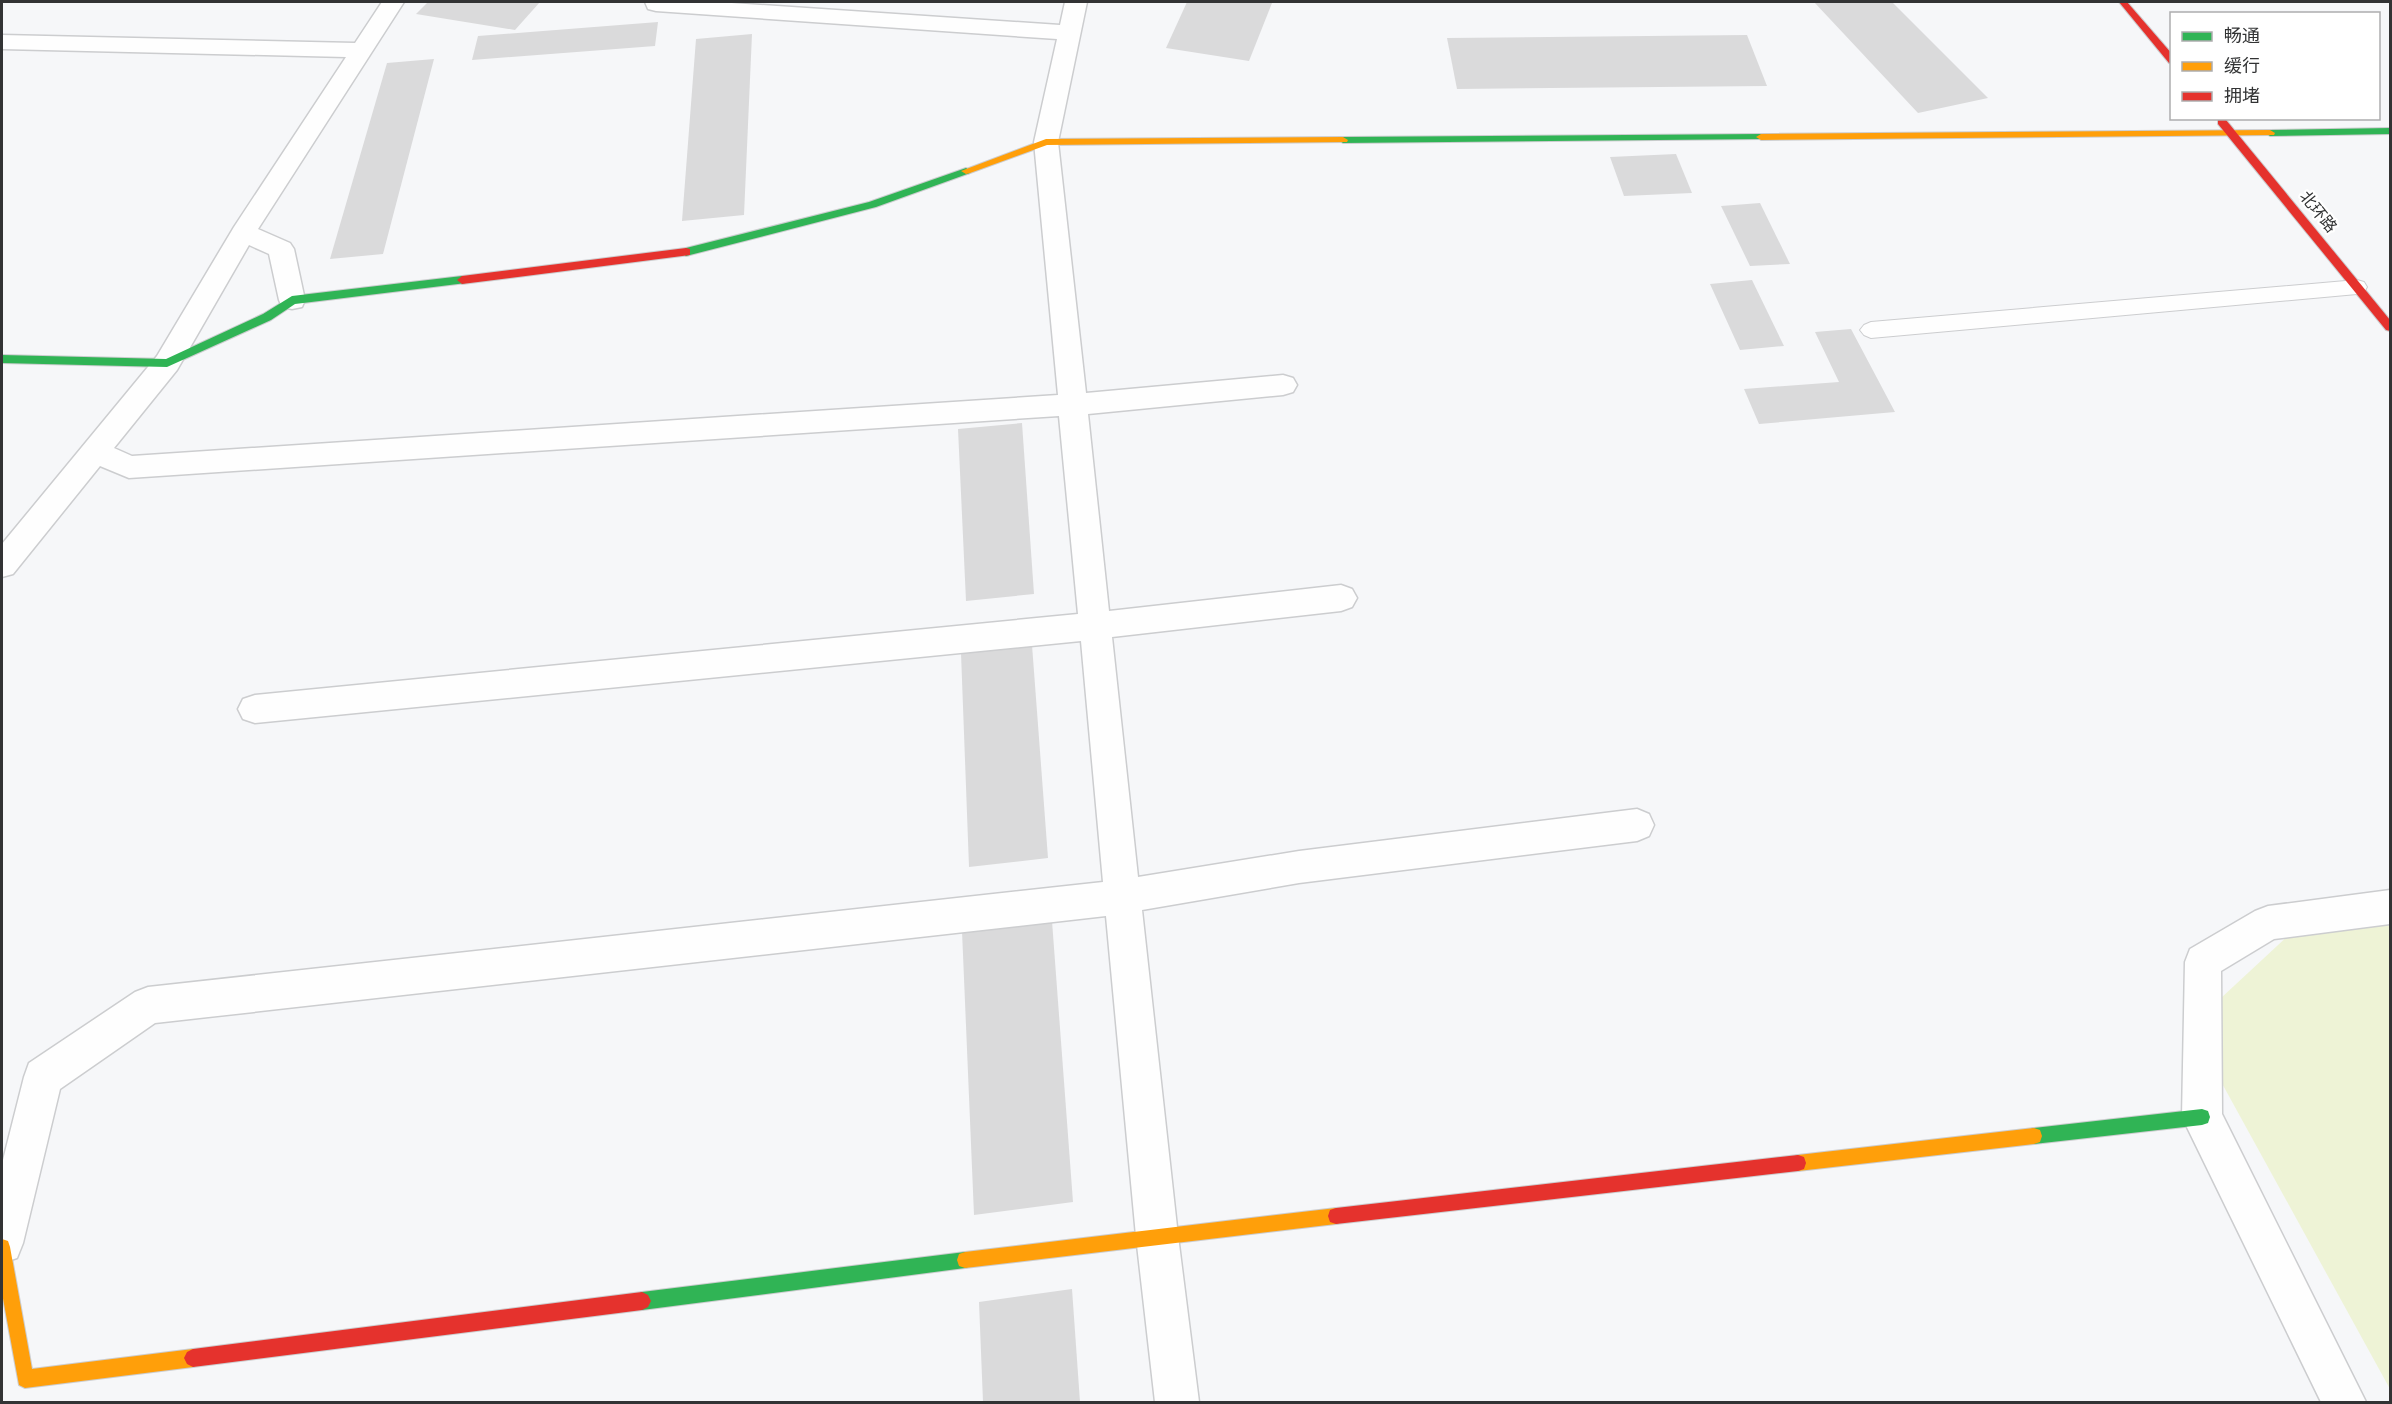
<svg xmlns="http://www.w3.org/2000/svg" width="2392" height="1404" font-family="Spectral,'Noto Sans SC',serif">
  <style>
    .green { fill: #eef3d6 }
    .building { fill: #dadadb }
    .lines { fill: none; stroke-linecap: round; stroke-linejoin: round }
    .lane-casing { stroke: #cccdcf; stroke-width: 2 }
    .street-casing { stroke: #cccdcf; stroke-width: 3 }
    .fast-casing { stroke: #cccdcf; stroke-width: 2 }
    .slow-casing { stroke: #cccdcf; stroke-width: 2 }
    .jam-casing { stroke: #cccdcf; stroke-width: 2 }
    .lane { fill: #fefefe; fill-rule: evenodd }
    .street { fill: #fefefe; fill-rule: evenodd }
    .fast { fill: #30b455; fill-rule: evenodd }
    .slow { fill: #ff9f0a; fill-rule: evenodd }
    .jam { fill: #e5322d; fill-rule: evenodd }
    .labels { text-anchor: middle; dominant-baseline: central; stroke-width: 4.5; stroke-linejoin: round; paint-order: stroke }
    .far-street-label { font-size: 16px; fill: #323334; stroke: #fff }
  </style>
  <rect width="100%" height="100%" fill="#f6f7f9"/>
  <path class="green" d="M2390,923V1389L2219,1078L2221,998L2291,933Z"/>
  <g class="building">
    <path d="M428,2H540L515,30L416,14Z"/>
    <path d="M1187,2L1272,3L1249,61L1166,48Z"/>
    <path d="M1814,2H1892L1988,98L1918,113Z"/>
    <path d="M658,22L655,46L472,60L478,36Z"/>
    <path d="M752,34L744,215L682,221L696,39Z"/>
    <path d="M1747,35L1767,86L1457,89L1447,38Z"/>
    <path d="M434,59L383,254L330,259L387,63Z"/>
    <path d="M1676,154L1692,193L1624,196L1610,157Z"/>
    <path d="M1760,203L1790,264L1750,266L1721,206Z"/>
    <path d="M1752,280L1784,346L1740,350L1710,284Z"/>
    <path d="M1851,329L1895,412L1759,424L1744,389L1839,382L1815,332Z"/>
    <path d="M1022,423L1034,594L966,601L958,429Z"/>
    <path d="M1032,645L1048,858L969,867L961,653Z"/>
    <path d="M1052,921L1073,1202L974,1215L962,931Z"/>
    <path d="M1072,1289L1080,1402H983L979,1302Z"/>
  </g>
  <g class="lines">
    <g class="lane-casing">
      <path id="lane" d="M2357,280L2364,282L2367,287L2364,292L2357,294L1871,338L1864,335L1860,330L1864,325L1871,322Z"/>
    </g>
    <g class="street-casing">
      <g id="street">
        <path d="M382,2H404L258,229L290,243L294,249L305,300L302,307L292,309L282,307L279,300L269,254L249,245L177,370L114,448L132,456L1058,395L1034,142L1057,39L656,11L648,9L645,2H717L1060,25L1065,2H1087L1058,142L1086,393L1283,375L1293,378L1297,385L1293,392L1283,395L1088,414L1109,611L1341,585L1352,589L1357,598L1352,607L1341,611L1112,637L1138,877L1299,851L1637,809L1649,814L1654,825L1649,836L1637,841L1299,883L1142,910L1178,1236L1199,1402H1155L1136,1236L1106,916L155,1023L60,1089L23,1243L17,1258L2,1263V1164L24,1077L29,1063L135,992L148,987L1103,882L1081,641L255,723L243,719L238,709L243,699L255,695L1078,614L1059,416L129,478L100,466L13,574L2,577V544L157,356L234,227L346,57L2,49V35L355,43Z"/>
        <path d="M2390,890V924L2274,939L2221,971L2222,1114L2366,1402H2321L2182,1117L2185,962L2190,949L2255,911L2268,906Z"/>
      </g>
    </g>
    <g class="fast-casing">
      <g id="fast">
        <path d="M2390,128V134L2270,136L2265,133L2270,130Z"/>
        <path d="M1761,134L1765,135V139L1343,143L1338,140L1343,137Z"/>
        <path d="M966,168L971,171L970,173L876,207L686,256L681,252L686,248L869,202Z"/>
        <path d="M462,276L467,280L466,283L295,304L271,320L167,367L2,363V355L166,359L263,314L292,296Z"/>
        <path d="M2202,1109L2208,1111L2210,1117L2208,1123L2202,1125L2034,1144L2028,1142L2026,1136L2028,1130L2034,1128Z"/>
        <path d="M965,1252L971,1254L973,1260L971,1266L965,1268L642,1310L636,1307L633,1301L636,1295L642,1292Z"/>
      </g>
    </g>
    <g class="slow-casing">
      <g id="slow">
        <path d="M2270,130L2275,133L2274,135L1761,140L1756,137L1761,134Z"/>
        <path d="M1343,137L1348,140L1347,142L1047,145L970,173L966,174L961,171L1046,139Z"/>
        <path d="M2034,1128L2040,1130L2042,1136L2040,1142L2034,1144L1798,1171L1792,1169L1790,1163L1792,1157L1798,1155Z"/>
        <path d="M1336,1208L1342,1210L1344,1216L1342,1222L1336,1224L965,1268L959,1266L957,1260L959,1254L965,1252Z"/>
        <path d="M2,1239L8,1241L10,1247L32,1369L193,1349L199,1352L202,1358L199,1364L193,1367L25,1388L19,1385L2,1293Z"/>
      </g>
    </g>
    <g class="jam-casing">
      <g id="jam">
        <path d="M2119,2H2127L2172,54V64L2169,63Z"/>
        <path d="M2222,119L2226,120L2390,320V331L2386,330L2218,124V120Z"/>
        <path d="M686,248L690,249V255L462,284L457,280L462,276Z"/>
        <path d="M1798,1155L1804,1157L1806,1163L1804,1169L1798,1171L1336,1224L1330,1222L1328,1216L1330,1210L1336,1208Z"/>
        <path d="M642,1292L648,1295L651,1301L648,1307L642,1310L193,1367L187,1364L184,1358L187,1352L193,1349Z"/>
      </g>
    </g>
    <use href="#lane" class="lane"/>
    <use href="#street" class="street"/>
    <use href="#fast" class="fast"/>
    <use href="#slow" class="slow"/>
    <use href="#jam" class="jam"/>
  </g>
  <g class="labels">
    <g class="far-street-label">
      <text transform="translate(2318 212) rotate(51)">北环路</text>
    </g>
  </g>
  <rect width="2392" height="1404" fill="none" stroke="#323334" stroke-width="6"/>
  <rect x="2170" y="12" width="210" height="108" fill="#ffffff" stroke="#adadae" stroke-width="1.5"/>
  <rect x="2182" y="32" width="30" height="9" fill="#30b455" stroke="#adadae" stroke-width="1.5"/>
  <text x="2224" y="42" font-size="18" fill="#323334">畅通</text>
  <rect x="2182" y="62" width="30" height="9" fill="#ff9f0a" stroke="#adadae" stroke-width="1.5"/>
  <text x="2224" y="72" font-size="18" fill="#323334">缓行</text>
  <rect x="2182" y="92" width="30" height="9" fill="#e5322d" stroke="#adadae" stroke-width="1.5"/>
  <text x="2224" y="102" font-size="18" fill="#323334">拥堵</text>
</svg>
